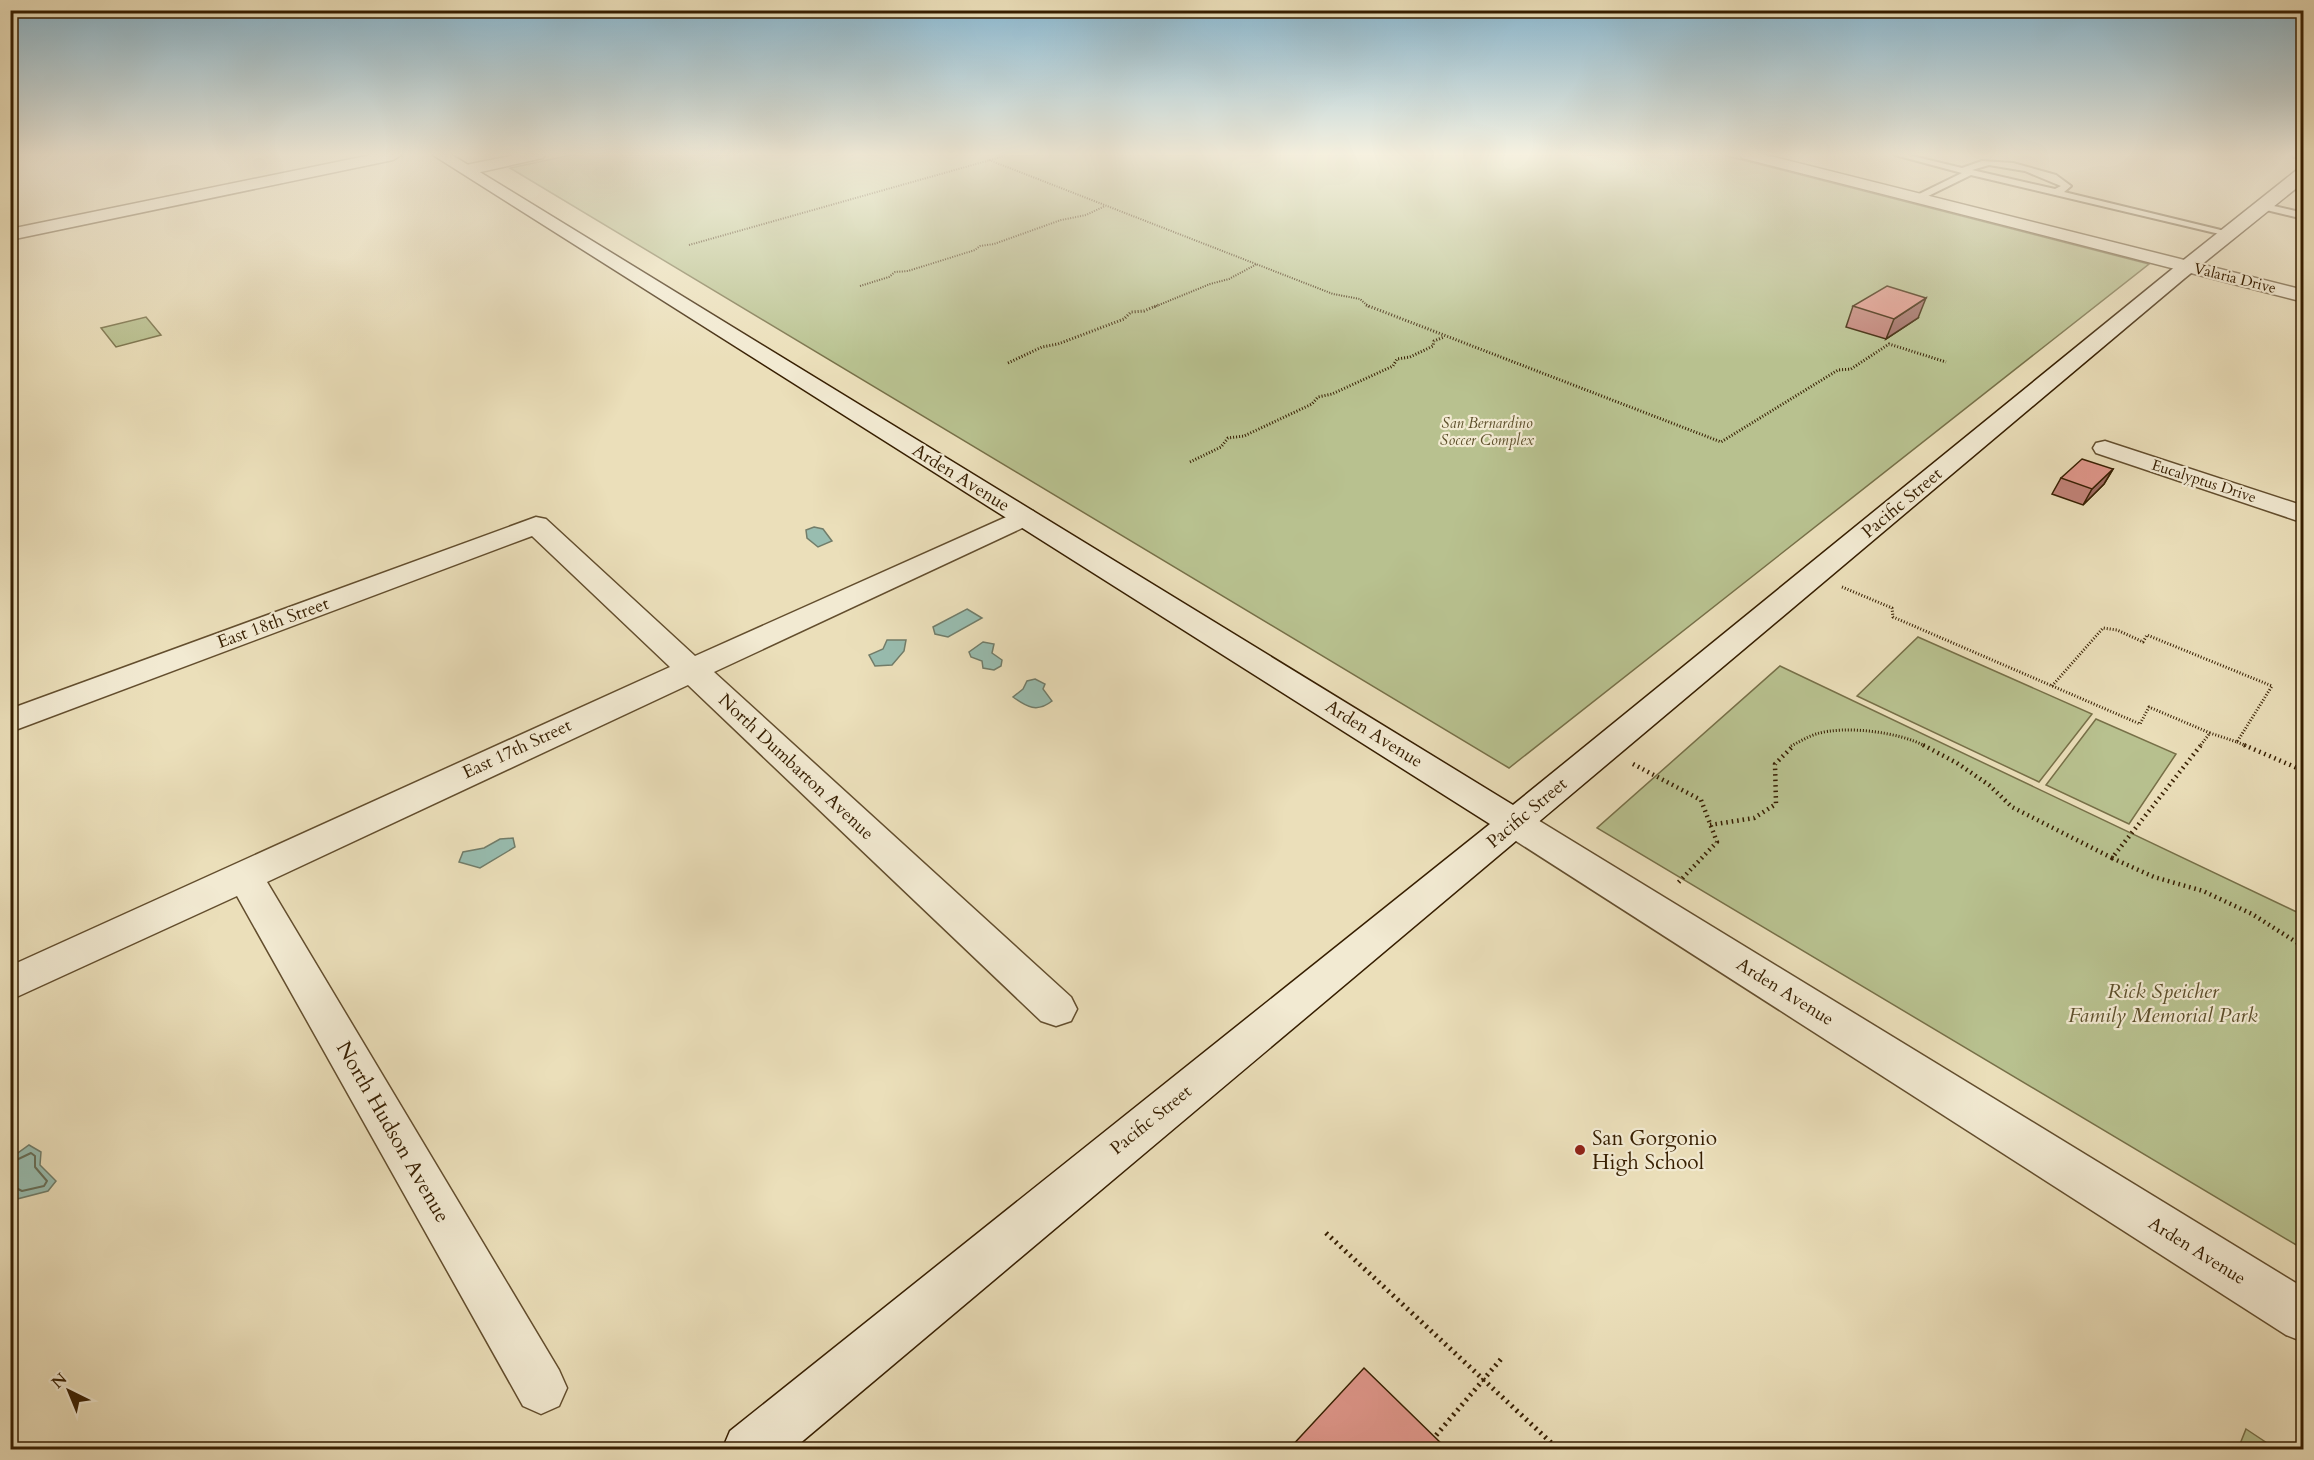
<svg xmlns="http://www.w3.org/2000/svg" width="2314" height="1460" font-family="Cardo,serif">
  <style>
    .green { fill: #b8c18f; stroke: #777048; stroke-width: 1.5 }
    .water { fill: #98bdb0; stroke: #717d6a; stroke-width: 1.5 }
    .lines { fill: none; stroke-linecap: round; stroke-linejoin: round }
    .shore { stroke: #676e58; stroke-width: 2 }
    .lane-casing { stroke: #634e2e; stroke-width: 4 }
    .street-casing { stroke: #634e2e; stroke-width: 3 }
    .secondary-casing { stroke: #361e00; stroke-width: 3 }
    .path-far3 { stroke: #361e00; stroke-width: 2; stroke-dasharray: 1 1.5; stroke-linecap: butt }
    .path-far2 { stroke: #361e00; stroke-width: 3; stroke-dasharray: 1 2; stroke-linecap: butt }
    .path-far1 { stroke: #361e00; stroke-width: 4.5; stroke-dasharray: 1.5 4; stroke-linecap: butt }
    .path { stroke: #361e00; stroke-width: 5; stroke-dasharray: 2 4.5; stroke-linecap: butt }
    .lane { fill: #f2ead2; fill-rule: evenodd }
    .street { fill: #f2ead2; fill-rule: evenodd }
    .secondary { fill: #f2ead2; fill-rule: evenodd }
    .wall { fill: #c28278; stroke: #361e00; stroke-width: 1.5 }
    .shaded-wall { fill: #9e6a62; stroke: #361e00; stroke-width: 1.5 }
    .building { fill: #e1978c; stroke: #361e00; stroke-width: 1.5 }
    .poi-dot { fill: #8f2418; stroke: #f2ead2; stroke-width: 2 }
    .labels { text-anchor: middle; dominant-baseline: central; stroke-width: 4.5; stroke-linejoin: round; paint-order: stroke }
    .far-street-label { font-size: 15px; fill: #361e00; stroke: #f2ead2 }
    .far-park-label { font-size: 15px; font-style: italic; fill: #5d4f2b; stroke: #f2ead2 }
    .street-label { font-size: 18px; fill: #361e00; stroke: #f2ead2 }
    .near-park-label { font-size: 21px; font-style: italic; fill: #5d4f2b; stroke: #f2ead2 }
    .near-street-label { font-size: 21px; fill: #361e00; stroke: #f2ead2 }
    .near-poi-label { font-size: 21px; fill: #361e00; stroke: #f2ead2; text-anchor: start }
  </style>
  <rect width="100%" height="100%" fill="#ebdfba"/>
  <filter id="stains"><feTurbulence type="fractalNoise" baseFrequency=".00333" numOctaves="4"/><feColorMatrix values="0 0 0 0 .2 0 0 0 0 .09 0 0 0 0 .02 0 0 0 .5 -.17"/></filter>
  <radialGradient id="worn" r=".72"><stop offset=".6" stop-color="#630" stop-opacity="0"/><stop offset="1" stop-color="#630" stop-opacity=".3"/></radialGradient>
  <g class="green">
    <path d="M571,155H1723L2149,264L1509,768L510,168Z"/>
    <path d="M146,317L161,335L116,347L101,328Z"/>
    <path d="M1918,637L2092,714L2039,782L1857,696Z"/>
    <path d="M1780,666L2303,915V1249L1597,828Z"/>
    <path d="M2096,719L2176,754L2129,824L2046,785Z"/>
    <path d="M2246,1429L2276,1449H2238Z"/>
  </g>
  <g class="water">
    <path d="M814,527L823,529L832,541L818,547L807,538L806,530Z"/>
    <path d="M967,609L982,618L948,637L935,634L933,627Z"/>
    <path d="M887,640H906L904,651L892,665L875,666L869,655L883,649Z"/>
    <path d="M983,642L994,644L992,653L1002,660L1001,666L994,670L983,668L982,661L971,657L969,652Z"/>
    <path d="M1035,679L1045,684L1043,689L1052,701C1037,713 1027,707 1013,697L1023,689L1027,681Z"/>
    <path d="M513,838L515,847L480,868L459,862L463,852L484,848L500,839Z"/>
    <path d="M29,1145L41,1152L40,1165L56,1181L48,1191L17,1199L11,1187V1158Z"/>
  </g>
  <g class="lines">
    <path class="shore" d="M10,1163L31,1153L35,1156V1167L47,1181L44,1186L22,1191L10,1185"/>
    <g class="lane-casing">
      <g id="lane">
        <path d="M1895,155H1908L1962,168L1982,161L2013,163L2056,175L2071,186L2064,192L2233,233L2228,236L1971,175L1918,201L1915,200V196L1962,173ZM1989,165L2025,171L2061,186L2055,189L1972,170Z"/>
        <path d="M2293,155H2304V158L2294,157Z"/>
        <path d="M2261,203L2304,213V219L2258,208V204Z"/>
      </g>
    </g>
    <g class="street-casing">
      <g id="street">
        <path d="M371,155H401L393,160L10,240V229Z"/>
        <path d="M515,155H545L543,158L467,175L459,170L461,166Z"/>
        <path d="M1740,155H1766L2304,290V302L1742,158Z"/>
        <path d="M2105,441L2304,506V523L2096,453L2093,448L2096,443Z"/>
        <path d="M1024,509L1033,511L1037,517L1033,523L714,672L1071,997L1077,1009L1071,1021L1056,1026L1041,1021L688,685L267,882L559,1370L567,1388L559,1406L541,1414L523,1406L237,896L10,1000V966L670,667L532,536L10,732V709L536,517L546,519L695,656Z"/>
        <path d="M1515,810L1528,814L2304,1288V1342L2286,1335L1502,832L1497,823L1502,814Z"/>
      </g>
    </g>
    <g class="secondary-casing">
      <path id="secondary" d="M433,155H452L1513,805L2171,270L2298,169L2304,168V182L2185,278L792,1450H722L730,1431L1490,824Z"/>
    </g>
    <g class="path-far3">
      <path d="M989,160L1333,294L1360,299L1369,307"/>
      <path d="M689,245L1008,155"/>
      <path d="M860,286L889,277L895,272L908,271L975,250L980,246L994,244L1061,220L1086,215L1105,206"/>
      <path d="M1154,307L1210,284L1229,279L1257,264"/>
    </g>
    <g class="path-far2">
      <path d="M1366,305L1721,442L1838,370L1851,369L1889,344L1946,362"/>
      <path d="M1008,363L1042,347L1058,344L1124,319L1131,312L1144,311L1158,305"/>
      <path d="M1190,462L1221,447L1228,438L1244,436L1312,404L1318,397L1332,394L1393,366L1397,359L1410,357L1433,346L1434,341L1444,337"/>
      <path d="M1842,587L1892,608L1893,617L2140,724L2149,707L2210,733L2200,746"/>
      <path d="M2052,686L2103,628L2117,630L2143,642L2147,635L2272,686L2237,742L2210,733"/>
      <path d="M2237,742L2247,746"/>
      <path d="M1791,746C1799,742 1807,737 1816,734C1845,725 1899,732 1925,746"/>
    </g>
    <g class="path-far1">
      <path d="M1923,745L1957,763L1989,785L2012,807L2112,858L2201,745"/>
      <path d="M2244,745L2304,771"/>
      <path d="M1633,764L1701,800L1717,842L1676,885"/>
      <path d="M1710,825L1754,818L1776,804L1775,764L1794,745"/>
      <path d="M2112,858L2154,877L2203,891L2252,914L2304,947"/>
    </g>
    <g class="path">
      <path d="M1326,1233L1559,1450"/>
      <path d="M1432,1440L1501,1359"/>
    </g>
    <use href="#lane" class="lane"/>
    <use href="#street" class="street"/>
    <use href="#secondary" class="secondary"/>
  </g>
  <g class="wall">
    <path d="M1853,306L1918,318L1886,339L1846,327Z"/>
    <path d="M2113,469L2104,484L2083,505L2052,494L2061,478Z"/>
  </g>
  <g class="shaded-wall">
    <path d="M1926,298L1918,318L1886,339L1894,319Z"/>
    <path d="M2113,469L2104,484L2083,505L2092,489Z"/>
  </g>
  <g class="building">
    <path d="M1887,286L1926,298L1894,319L1853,306Z"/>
    <path d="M2082,459L2113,469L2092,489L2061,478Z"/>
    <path d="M1364,1368L1447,1449H1289Z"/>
  </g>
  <linearGradient id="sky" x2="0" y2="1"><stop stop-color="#88b8d2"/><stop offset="0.43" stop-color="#f6f1e0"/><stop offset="1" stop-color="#f6f1e0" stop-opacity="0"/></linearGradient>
  <rect width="2314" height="359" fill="url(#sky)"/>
  <circle class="poi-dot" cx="1580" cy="1150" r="6"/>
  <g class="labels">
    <g class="far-street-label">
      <text transform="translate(2235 278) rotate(14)">Valaria Drive</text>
      <text transform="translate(2204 481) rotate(18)">Eucalyptus Drive</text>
    </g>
    <g class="far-park-label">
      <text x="1487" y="423">San Bernardino<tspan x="1487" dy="17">Soccer Complex</tspan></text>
    </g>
    <g class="street-label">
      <text transform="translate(961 478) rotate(32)">Arden Avenue</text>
      <text transform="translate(1902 503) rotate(-40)">Pacific Street</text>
      <text transform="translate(273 623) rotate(-20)">East 18th Street</text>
      <text transform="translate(1374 734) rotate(32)">Arden Avenue</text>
      <text transform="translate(517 749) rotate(-25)">East 17th Street</text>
      <text transform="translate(796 767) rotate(43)">North Dumbarton Avenue</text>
      <text transform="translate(1527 813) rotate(-40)">Pacific Street</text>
      <text transform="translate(1785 992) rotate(32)">Arden Avenue</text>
      <text transform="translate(1151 1120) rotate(-39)">Pacific Street</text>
      <text transform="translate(2197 1251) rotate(32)">Arden Avenue</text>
    </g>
    <g class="near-park-label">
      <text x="2163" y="991">Rick Speicher<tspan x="2163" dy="24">Family Memorial Park</tspan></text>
    </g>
    <g class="near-street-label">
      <text transform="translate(393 1132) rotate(60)">North Hudson Avenue</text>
    </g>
    <g class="near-poi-label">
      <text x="1592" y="1138">San Gorgonio<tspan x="1592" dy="24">High School</tspan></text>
    </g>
  </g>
  <rect width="2314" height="1460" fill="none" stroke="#ebdfba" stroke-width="36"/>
  <rect x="12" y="12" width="2290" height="1436" fill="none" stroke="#361e00" stroke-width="3"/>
  <rect x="18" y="18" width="2278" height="1424" fill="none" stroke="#361e00" stroke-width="1.5"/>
  <g transform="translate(69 1391) rotate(317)" stroke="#f2ead2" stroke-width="4.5" paint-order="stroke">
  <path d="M0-4.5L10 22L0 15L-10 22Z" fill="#361e00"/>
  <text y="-9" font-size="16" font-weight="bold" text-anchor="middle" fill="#361e00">N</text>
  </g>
  <rect width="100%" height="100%" filter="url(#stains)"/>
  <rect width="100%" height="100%" fill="url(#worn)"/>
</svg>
